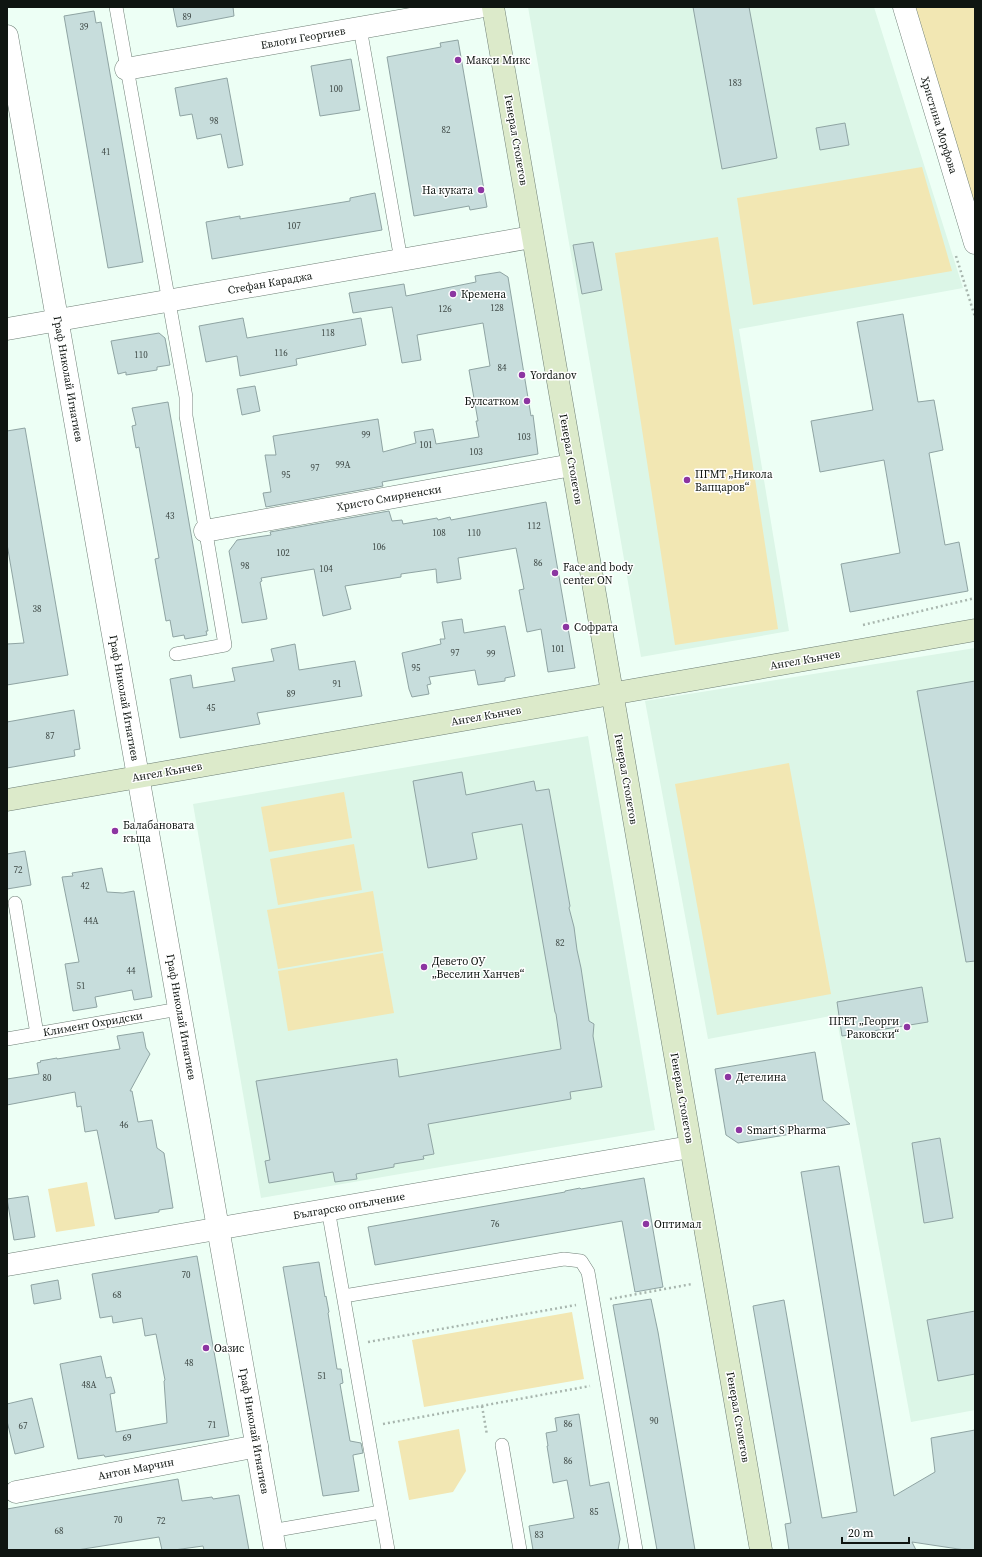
<svg xmlns="http://www.w3.org/2000/svg" width="982" height="1557" font-family="'Source Serif 4',serif">
  <style>
    .built { fill: #dcf6e7 }
    .green { fill: #f2e7b3 }
    .building { fill: #c7dddc; stroke: #8fa4a3 }
    .lines { fill: none; stroke-linecap: round; stroke-linejoin: round }
    .lane-casing { stroke: #6f7f76; stroke-width: 14 }
    .street-casing { stroke: #6f7f76; stroke-width: 23 }
    .secondary-casing { stroke: #6f7f76; stroke-width: 23 }
    .path { stroke: #a8b6ae; stroke-width: 2.5; stroke-dasharray: 2 3; stroke-linecap: butt }
    .lane { stroke: #fff; stroke-width: 13 }
    .street { stroke: #fff; stroke-width: 22 }
    .secondary { stroke: #dceaca; stroke-width: 22 }
    .poi-dot { fill: #8c35a1; stroke: #fff; stroke-width: 1.5 }
    .labels { text-anchor: middle; dominant-baseline: central; stroke-width: 3; stroke-linejoin: round; paint-order: stroke }
    .number-label { font-size: 9px; fill: #3d4744 }
    .street-label { font-size: 11px; fill: #0f1511; stroke: #fff }
    .poi-label { font-size: 11px; fill: #0f1511; stroke: #fff; text-anchor: start }
  </style>
  <rect width="100%" height="100%" fill="#edfff5"/>
  <g class="built">
    <path d="M528,7H874L963,288L739,329L789,631L641,657Z"/>
    <path d="M975,648V1410L911,1422L836,1015L708,1039L645,701Z"/>
    <path d="M588,736L655,1130L261,1198L193,804Z"/>
  </g>
  <g class="green">
    <path d="M903,7H975V233Z"/>
    <path d="M922,167L952,271L753,305L737,198Z"/>
    <path d="M718,237L778,629L675,645L615,253Z"/>
    <path d="M789,763L831,994L717,1015L675,784Z"/>
    <path d="M344,792L352,838L269,852L261,807Z"/>
    <path d="M354,844L362,890L278,905L270,859Z"/>
    <path d="M373,891L383,951L278,969L267,910Z"/>
    <path d="M383,953L394,1013L288,1031L278,971Z"/>
    <path d="M87,1182L95,1226L56,1232L48,1189Z"/>
    <path d="M572,1312L584,1379L424,1407L412,1340Z"/>
    <path d="M459,1429L466,1471L453,1492L409,1500L398,1441Z"/>
  </g>
  <g class="building">
    <path d="M173,7H233L234,16L177,27Z"/>
    <path d="M693,7H749L777,158L722,169Z"/>
    <path d="M94,11L96,23L101,22L143,262L108,268L64,16Z"/>
    <path d="M458,40L487,207L470,210L469,206L414,216L387,57L441,47L440,43Z"/>
    <path d="M351,59L360,110L320,116L311,66Z"/>
    <path d="M227,78L243,165L228,168L221,134L197,139L192,114L180,116L175,88Z"/>
    <path d="M845,123L849,145L820,150L816,128Z"/>
    <path d="M375,193L382,230L212,259L206,222L240,216V219L350,201V198Z"/>
    <path d="M593,242L602,290L582,294L573,245Z"/>
    <path d="M500,272L508,277L531,416L533,415L538,454L382,482L383,486L266,507L263,493L271,492L265,455H276L273,436L378,419L383,452L416,443L414,432L433,429L436,444L479,437L476,421H478L469,370L490,366L483,323L417,335L421,360L402,363L392,307L353,313L349,293L404,284L406,296L476,282L475,276Z"/>
    <path d="M903,314L918,402L934,400L943,450L929,453L945,545L959,542L968,591L850,612L841,564L900,553L884,460L820,472L811,421L873,410L857,322Z"/>
    <path d="M243,318L247,338L361,318L366,345L296,359L297,365L240,376L237,356L206,362L199,326Z"/>
    <path d="M159,333L165,338L170,365L157,367V370L126,375V372L118,374L111,341Z"/>
    <path d="M255,386L260,411L242,415L237,389Z"/>
    <path d="M168,402L208,631H206L207,635L185,639L184,635L173,637L170,620L166,621L155,559L159,558L139,447L136,448L132,426L136,425L132,408Z"/>
    <path d="M25,428L68,675L7,685V644L24,643L7,544V431Z"/>
    <path d="M546,502L575,668L548,672L541,629L527,632L519,590L524,589L516,548L458,558L461,579L437,583L436,569L401,574V577L345,586L351,609L323,616L314,569L261,578L262,581L260,582L267,619L242,623L229,551L237,540L271,535L270,532L389,511L392,521L402,520L403,524L437,518L438,520L450,517L451,520Z"/>
    <path d="M462,619L464,633L505,626L515,676L505,678V681L478,685L475,670L429,677L431,684L427,685L429,694L412,697L409,689L402,653L441,644L440,639H445L442,622Z"/>
    <path d="M295,644L299,670L355,661L362,696L257,713L260,724L180,738L170,679L191,675L193,688L235,681L232,668L274,661L271,649Z"/>
    <path d="M975,681V961L966,962L917,691Z"/>
    <path d="M74,710L80,749L74,750L75,756L7,768V722Z"/>
    <path d="M462,772L466,795L534,781L536,791L549,789L570,906L569,908L574,927L577,950L581,968L589,1021L594,1024L593,1036L602,1087L570,1092L571,1099L428,1124L434,1154L423,1156L424,1159L394,1164V1167L356,1174L357,1179L335,1182L333,1172L269,1183L265,1161L270,1160L256,1081L397,1059L399,1077L561,1049L556,1014L555,1012L522,824L472,833L477,859L428,868L413,781Z"/>
    <path d="M25,851L31,885L7,889V854Z"/>
    <path d="M102,868L107,892L123,893L134,891L152,997L134,1000L132,990L95,997L97,1007L73,1011L65,964L79,962L62,877L73,876L72,873Z"/>
    <path d="M922,987L928,1022L842,1036L837,1002Z"/>
    <path d="M143,1032L146,1048L150,1054L130,1091H132L138,1122L152,1120L157,1148L164,1153L173,1208L159,1210V1212L115,1219L97,1130L85,1132L81,1106L77,1107L75,1092L7,1105V1079L39,1074L37,1063L41,1062L40,1061L57,1058V1059L120,1049L117,1036Z"/>
    <path d="M815,1052L823,1100L850,1124L738,1143L726,1135L715,1069Z"/>
    <path d="M940,1138L953,1218L924,1223L912,1143Z"/>
    <path d="M839,1166L894,1496L935,1472L931,1438L975,1430V1550H965L912,1542L916,1550H789L785,1524L791,1523L753,1306L784,1300L822,1518L857,1512L801,1172Z"/>
    <path d="M644,1178L663,1287L635,1292L622,1221L375,1265L368,1227L565,1192V1191L580,1188L581,1189Z"/>
    <path d="M28,1196L35,1237L14,1240L7,1199Z"/>
    <path d="M197,1256L229,1436L105,1457L104,1455L78,1459L60,1364L101,1356L106,1378L111,1377L115,1393L110,1394L116,1432L167,1423L164,1381L165,1380L156,1334L145,1336L142,1318L113,1323L112,1316L100,1318L92,1274Z"/>
    <path d="M319,1262L325,1297L326,1296L329,1312L328,1313L337,1369H341L343,1383L340,1384L350,1441L361,1443L363,1453L353,1455V1456L359,1491L323,1496L283,1267Z"/>
    <path d="M58,1280L61,1299L34,1304L31,1285Z"/>
    <path d="M651,1299L658,1332L695,1550H657L613,1305Z"/>
    <path d="M975,1311V1374L938,1381L927,1320Z"/>
    <path d="M32,1398L44,1447L15,1454L7,1421V1404Z"/>
    <path d="M579,1414L590,1486L609,1482L620,1539L618,1550H533L529,1526L574,1518L567,1480L553,1483L547,1446H548L546,1433L557,1431L555,1418Z"/>
    <path d="M178,1479L182,1501L212,1497L213,1499L239,1495L249,1550H204L203,1546L174,1550H162L159,1537L77,1550H7V1509Z"/>
  </g>
  <g class="lines">
    <g class="lane-casing">
      <g id="lane">
        <path d="M116,7L186,397V416L225,645L176,654"/>
        <path d="M360,28L401,260"/>
        <path d="M15,903L37,1034"/>
        <path d="M7,1039L179,1009"/>
        <path d="M328,1209L388,1550"/>
        <path d="M344,1296L564,1259L581,1261L588,1272L636,1550"/>
        <path d="M502,1445L520,1550"/>
        <path d="M271,1531L381,1512"/>
      </g>
    </g>
    <g class="street-casing">
      <g id="street">
        <path d="M904,7L975,243"/>
        <path d="M7,36L275,1550"/>
        <path d="M126,69L479,7"/>
        <path d="M7,329L532,237"/>
        <path d="M205,531L572,465"/>
        <path d="M7,1265L690,1147"/>
        <path d="M16,1492L257,1446"/>
      </g>
    </g>
    <g class="secondary-casing">
      <g id="secondary">
        <path d="M493,7L761,1550"/>
        <path d="M7,800L975,630"/>
      </g>
    </g>
    <g class="path">
      <path d="M956,256L975,317"/>
      <path d="M863,625L975,598"/>
      <path d="M610,1299L692,1284"/>
      <path d="M368,1342L576,1305"/>
      <path d="M482,1406L487,1435"/>
      <path d="M383,1424L590,1386"/>
    </g>
    <use href="#lane" class="lane"/>
    <use href="#street" class="street"/>
    <use href="#secondary" class="secondary"/>
  </g>
  <g class="poi-dot">
    <circle cx="458" cy="60" r="4"/>
    <circle cx="481" cy="190" r="4"/>
    <circle cx="453" cy="294" r="4"/>
    <circle cx="522" cy="375" r="4"/>
    <circle cx="527" cy="401" r="4"/>
    <circle cx="687" cy="480" r="4"/>
    <circle cx="555" cy="573" r="4"/>
    <circle cx="566" cy="627" r="4"/>
    <circle cx="115" cy="831" r="4"/>
    <circle cx="424" cy="967" r="4"/>
    <circle cx="907" cy="1027" r="4"/>
    <circle cx="728" cy="1077" r="4"/>
    <circle cx="739" cy="1130" r="4"/>
    <circle cx="646" cy="1224" r="4"/>
    <circle cx="206" cy="1348" r="4"/>
  </g>
  <g class="labels">
    <g class="number-label">
      <text x="187" y="17">89</text>
      <text x="84" y="27">39</text>
      <text x="735" y="83">183</text>
      <text x="336" y="89">100</text>
      <text x="214" y="121">98</text>
      <text x="446" y="130">82</text>
      <text x="106" y="152">41</text>
      <text x="294" y="226">107</text>
      <text x="497" y="308">128</text>
      <text x="445" y="309">126</text>
      <text x="328" y="333">118</text>
      <text x="281" y="353">116</text>
      <text x="141" y="355">110</text>
      <text x="502" y="368">84</text>
      <text x="366" y="435">99</text>
      <text x="524" y="437">103</text>
      <text x="426" y="445">101</text>
      <text x="476" y="452">103</text>
      <text x="343" y="465">99A</text>
      <text x="315" y="468">97</text>
      <text x="286" y="475">95</text>
      <text x="170" y="516">43</text>
      <text x="534" y="526">112</text>
      <text x="439" y="533">108</text>
      <text x="474" y="533">110</text>
      <text x="379" y="547">106</text>
      <text x="283" y="553">102</text>
      <text x="538" y="563">86</text>
      <text x="245" y="566">98</text>
      <text x="326" y="569">104</text>
      <text x="37" y="609">38</text>
      <text x="558" y="649">101</text>
      <text x="455" y="653">97</text>
      <text x="491" y="654">99</text>
      <text x="416" y="668">95</text>
      <text x="337" y="684">91</text>
      <text x="291" y="694">89</text>
      <text x="211" y="708">45</text>
      <text x="50" y="736">87</text>
      <text x="18" y="870">72</text>
      <text x="85" y="886">42</text>
      <text x="91" y="921">44A</text>
      <text x="560" y="943">82</text>
      <text x="131" y="971">44</text>
      <text x="81" y="986">51</text>
      <text x="47" y="1078">80</text>
      <text x="124" y="1125">46</text>
      <text x="495" y="1224">76</text>
      <text x="186" y="1275">70</text>
      <text x="117" y="1295">68</text>
      <text x="189" y="1363">48</text>
      <text x="322" y="1376">51</text>
      <text x="89" y="1385">48А</text>
      <text x="654" y="1421">90</text>
      <text x="568" y="1424">86</text>
      <text x="212" y="1425">71</text>
      <text x="23" y="1426">67</text>
      <text x="127" y="1438">69</text>
      <text x="568" y="1461">86</text>
      <text x="594" y="1512">85</text>
      <text x="118" y="1520">70</text>
      <text x="161" y="1521">72</text>
      <text x="59" y="1531">68</text>
      <text x="539" y="1535">83</text>
    </g>
    <g class="street-label">
      <text transform="translate(303 38) rotate(-10)">Евлоги Георгиев</text>
      <text transform="translate(939 125) rotate(73)">Христина Морфова</text>
      <text transform="translate(516 140) rotate(80)">Генерал Столетов</text>
      <text transform="translate(270 283) rotate(-10)">Стефан Караджа</text>
      <text transform="translate(68 379) rotate(80)">Граф Николай Игнатиев</text>
      <text transform="translate(571 459) rotate(80)">Генерал Столетов</text>
      <text transform="translate(389 498) rotate(-10)">Христо Смирненски</text>
      <text transform="translate(805 660) rotate(-10)">Ангел Кънчев</text>
      <text transform="translate(124 698) rotate(80)">Граф Николай Игнатиев</text>
      <text transform="translate(486 716) rotate(-10)">Ангел Кънчев</text>
      <text transform="translate(167 772) rotate(-10)">Ангел Кънчев</text>
      <text transform="translate(626 779) rotate(80)">Генерал Столетов</text>
      <text transform="translate(181 1017) rotate(80)">Граф Николай Игнатиев</text>
      <text transform="translate(93 1024) rotate(-10)">Климент Охридски</text>
      <text transform="translate(682 1098) rotate(80)">Генерал Столетов</text>
      <text transform="translate(349 1206) rotate(-10)">Българско опълчение</text>
      <text transform="translate(738 1417) rotate(80)">Генерал Столетов</text>
      <text transform="translate(254 1431) rotate(80)">Граф Николай Игнатиев</text>
      <text transform="translate(136 1469) rotate(-11)">Антон Марчин</text>
    </g>
    <g class="poi-label">
      <text x="466" y="60">Макси Микс</text>
      <text x="473" y="190" text-anchor="end">На куката</text>
      <text x="461" y="294">Кремена</text>
      <text x="530" y="375">Yordanov</text>
      <text x="519" y="401" text-anchor="end">Булсатком</text>
      <text x="695" y="474">ПГМТ „Никола<tspan x="695" dy="13">Вапцаров“</tspan></text>
      <text x="563" y="567">Face and body<tspan x="563" dy="13">center ON</tspan></text>
      <text x="574" y="627">Софрата</text>
      <text x="123" y="825">Балабановата<tspan x="123" dy="13">къща</tspan></text>
      <text x="432" y="961">Девето ОУ<tspan x="432" dy="13">„Веселин Ханчев“</tspan></text>
      <text x="899" y="1021" text-anchor="end">ПГЕТ „Георги<tspan x="899" dy="13">Раковски“</tspan></text>
      <text x="736" y="1077">Детелина</text>
      <text x="747" y="1130">Smart S Pharma</text>
      <text x="654" y="1224">Оптимал</text>
      <text x="214" y="1348">Оазис</text>
    </g>
  </g>
  <rect width="982" height="1557" fill="none" stroke="#0f1511" stroke-width="16"/>
  <path d="M842 1537v6h67v-6" fill="none" stroke="#0f1511" stroke-width="2"/>
  <text x="848" y="1537" font-size="12" fill="#0f1511" stroke="#ffffff" stroke-width="3" paint-order="stroke">20 m</text>
</svg>
